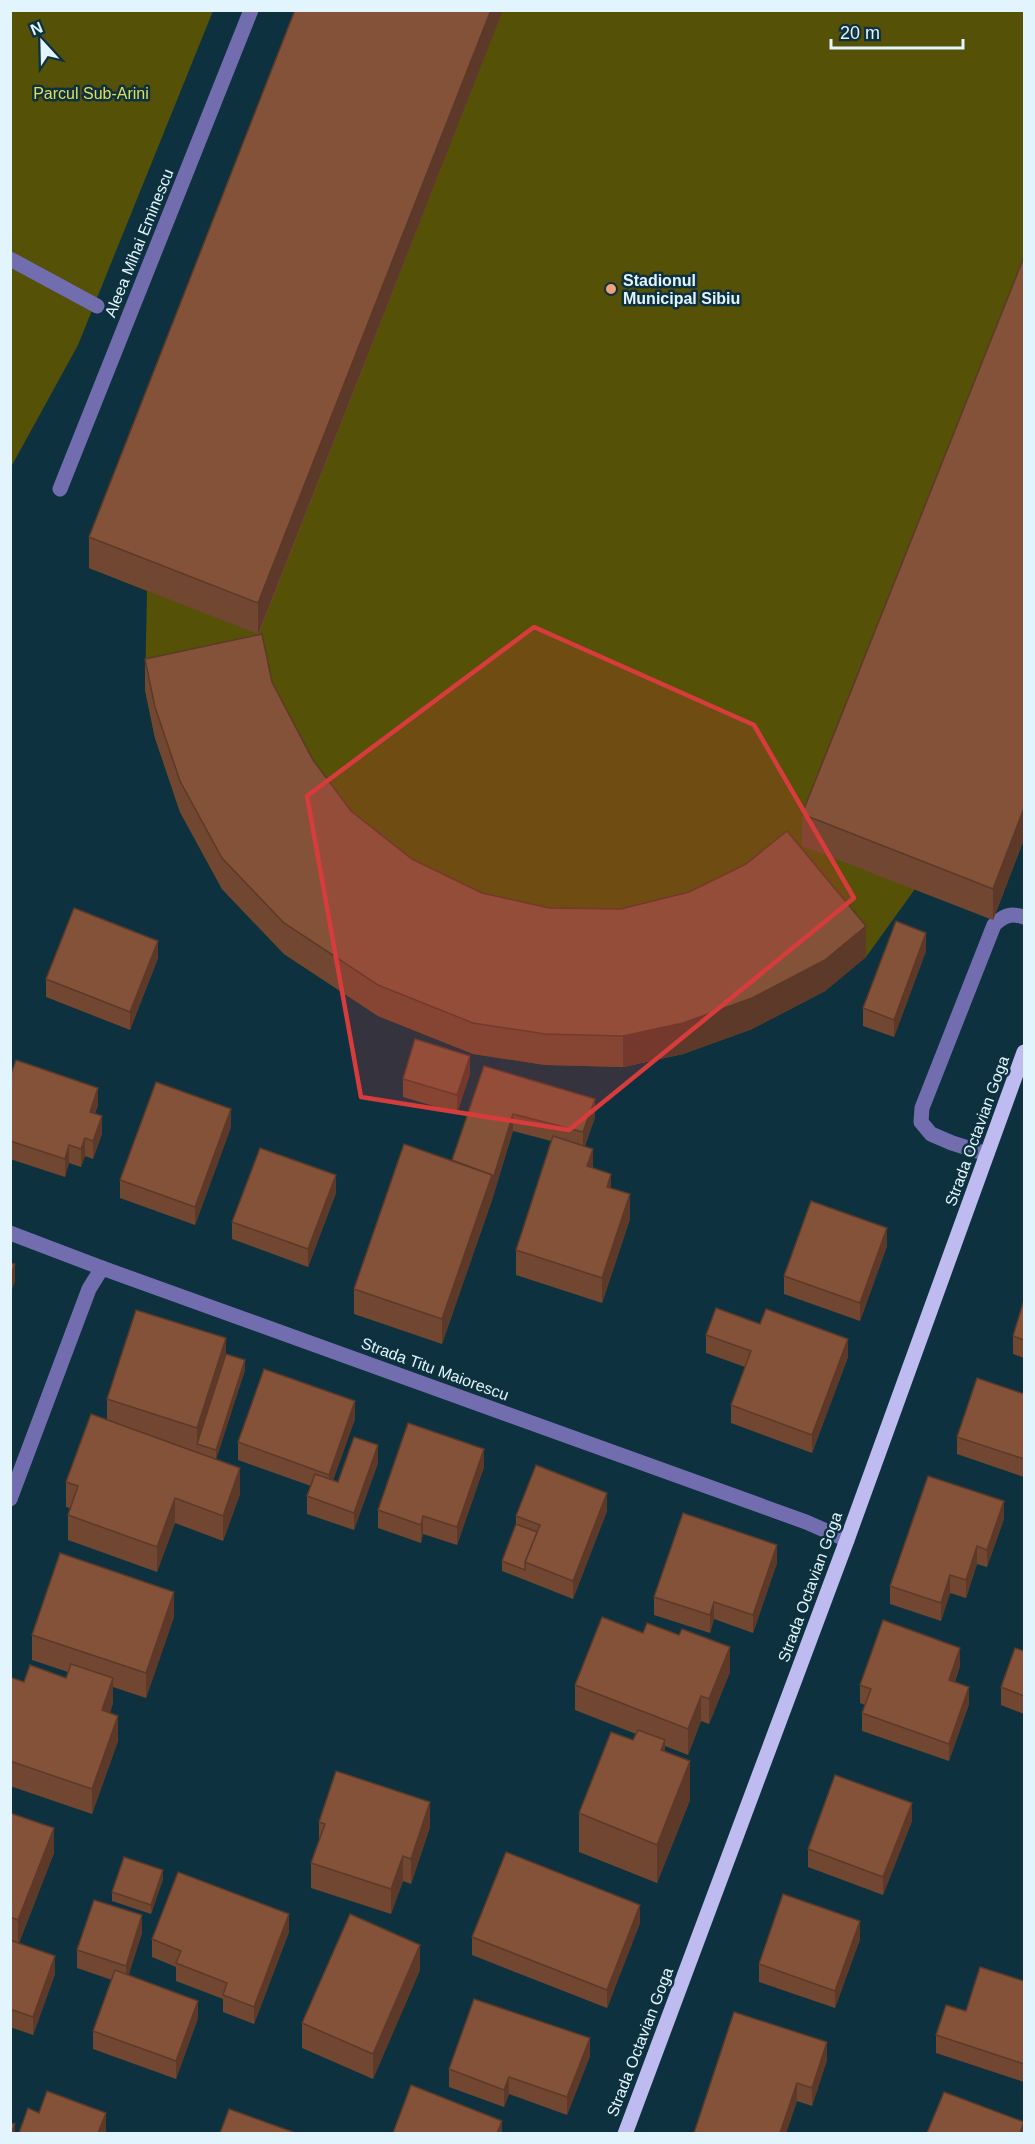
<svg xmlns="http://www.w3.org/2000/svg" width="1035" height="2144" font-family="Helvetica,sans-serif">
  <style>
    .green { fill: #555107 }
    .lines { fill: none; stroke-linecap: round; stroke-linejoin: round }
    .minor { stroke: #726dae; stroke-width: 15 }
    .major { stroke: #bdbbf0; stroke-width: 15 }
    .wall { fill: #724731 }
    .shaded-wall { fill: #5c3928 }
    .building { fill: #845239; stroke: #5c3928; stroke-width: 1.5 }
    .marked { fill: #d73c3d; fill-opacity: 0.2; stroke: #d73c3d; stroke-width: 4.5; stroke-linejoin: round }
    .poi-dot { fill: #f1a17b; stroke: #0d313e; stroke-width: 2 }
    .labels { text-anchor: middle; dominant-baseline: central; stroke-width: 5; stroke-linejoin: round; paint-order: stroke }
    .park-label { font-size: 16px; fill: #e4dd57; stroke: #0d313e }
    .street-label { font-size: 16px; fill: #e2f5fe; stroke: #0d313e }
    .poi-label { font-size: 16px; font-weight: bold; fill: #e2f5fe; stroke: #0d313e; text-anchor: start }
  </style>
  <rect width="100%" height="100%" fill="#0d313e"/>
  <g class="green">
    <path d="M10,11H213L78,345L11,467Z"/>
    <path d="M308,11H1024V839L993,920L915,889L866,957L825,991L752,1029L683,1054L623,1067L545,1065L473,1054L378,1016L284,954L222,889L180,812L155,738L145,690L147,591L89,568Z"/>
  </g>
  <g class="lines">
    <g class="minor">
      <path d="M10,259L97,306"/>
      <path d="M60,489L251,10"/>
      <path d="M987,1154L952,1143L931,1134L921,1122L922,1108L994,925C1004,915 1011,913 1024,917"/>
      <path d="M10,1233L102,1268L806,1522L847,1540"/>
      <path d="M10,1499L89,1289L102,1268"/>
    </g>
    <path class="major" d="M625,2134L847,1540L1024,1052"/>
  </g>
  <g class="wall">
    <path d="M503,10L259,634L272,682L313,760L351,811L412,859L482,893L549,908L866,957L825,991L752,1029L683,1054L623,1067L545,1065L473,1054L378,1016L284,954L222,889L180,812L155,738L145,690V659L258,634L89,568V537Z"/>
    <path d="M1024,257V839L993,920L802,846V814Z"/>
    <path d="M926,951L894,1037L863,1026V1008Z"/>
    <path d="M158,958L130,1030L46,997V979Z"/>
    <path d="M484,1066L595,1117L585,1146L593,1168L611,1188L630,1219L602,1303L516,1275V1250L551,1141L513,1131L492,1200L442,1344L354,1314V1289L452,1160Z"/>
    <path d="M470,1074L457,1113L403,1097V1079Z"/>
    <path d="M10,1077L98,1105L95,1114L102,1134L93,1159L85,1156L81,1167L69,1163L65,1177L10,1159Z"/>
    <path d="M231,1127L195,1225L120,1198V1180Z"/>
    <path d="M336,1193L308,1267L232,1239V1222Z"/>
    <path d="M887,1246L860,1321L784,1294V1276Z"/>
    <path d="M1024,1300V1358L1013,1354V1336Z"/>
    <path d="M760,1324L848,1357L812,1453L731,1423V1405L745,1367L706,1353V1335Z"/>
    <path d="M226,1354L245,1370L216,1459L240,1494L223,1541L175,1523L157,1572L68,1540V1515L70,1508L66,1507V1482L107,1420V1399Z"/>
    <path d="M1024,1394V1477L957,1454V1437Z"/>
    <path d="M355,1419L333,1480L338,1482L378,1463L354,1530L307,1514V1496L311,1486L238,1460V1442Z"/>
    <path d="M484,1467L457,1545L423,1534L421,1543L378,1528V1510Z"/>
    <path d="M607,1511L573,1599L502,1571V1561L516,1524V1516Z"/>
    <path d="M1004,1519L987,1567L977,1564L966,1598L950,1593L941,1621L890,1604V1586Z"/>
    <path d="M777,1563L753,1633L714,1619L710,1633L654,1615V1597Z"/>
    <path d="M174,1617L146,1698L113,1687V1703L110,1713L118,1741L92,1814L10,1786V1677L24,1682L66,1678L68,1672L32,1660V1635Z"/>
    <path d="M1024,1651V1714L1001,1705V1687Z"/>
    <path d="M960,1666L955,1682L969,1704L949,1761L862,1731V1713L865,1705L860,1703V1685Z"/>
    <path d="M730,1672L709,1724L701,1721L688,1755L665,1746V1751L690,1800L657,1883L579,1852V1813L633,1740L636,1734L575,1710V1685Z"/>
    <path d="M10,1813L54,1853L19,1943L55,1974L33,2035L10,2027Z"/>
    <path d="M912,1821L883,1895L808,1867V1849Z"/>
    <path d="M319,1822L430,1827L411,1884L403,1881L391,1914L311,1888V1863L319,1841Z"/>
    <path d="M163,1879L151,1914L112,1901V1892Z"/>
    <path d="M640,1923L607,2008L472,1955V1937Z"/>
    <path d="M289,1932L254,2024L223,2012V1999L176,1981V1967L152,1957V1939Z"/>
    <path d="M142,1933L128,1975L198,2018L176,2079L93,2049V2031L112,1980L77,1968V1950Z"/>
    <path d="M860,1939L835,2008L759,1982V1964Z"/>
    <path d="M420,1970L373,2079L302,2048V2023Z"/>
    <path d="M1024,1981V2082L936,2053V2035L966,2011Z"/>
    <path d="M590,2056L567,2115L509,2094L504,2107L449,2087V2069Z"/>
    <path d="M827,2060L812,2106L797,2101L786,2133H694Z"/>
  </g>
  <g class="shaded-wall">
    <path d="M491,10H503L258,634V603Z"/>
    <path d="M1024,808V839L993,920V889Z"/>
    <path d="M866,926V957L825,991L752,1029L683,1054L623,1067V1036Z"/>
    <path d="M926,933V951L894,1037V1020Z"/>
    <path d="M158,941V958L130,1030V1012Z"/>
    <path d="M470,1056V1074L457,1113V1095Z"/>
    <path d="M98,1088V1105L90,1130V1112Z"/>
    <path d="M595,1099V1117L583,1150V1132Z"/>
    <path d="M231,1109V1127L195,1225V1207Z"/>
    <path d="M513,1114V1131L492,1200L442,1344V1319Z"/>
    <path d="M102,1116V1134L93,1159V1141Z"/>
    <path d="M85,1138V1156L81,1167V1149Z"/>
    <path d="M69,1145V1163L65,1177V1159Z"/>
    <path d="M593,1149V1174L587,1166Z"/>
    <path d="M611,1174V1199L607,1187Z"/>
    <path d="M336,1175V1193L308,1267V1249Z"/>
    <path d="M630,1194V1219L602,1303V1278Z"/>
    <path d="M887,1228V1246L860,1321V1303Z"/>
    <path d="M15,1264V1282L10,1295V1278Z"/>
    <path d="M226,1338V1363L197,1444V1428Z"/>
    <path d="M848,1339V1357L812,1453V1435Z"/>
    <path d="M245,1360V1370L216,1460V1450Z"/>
    <path d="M355,1401V1419L329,1492V1475Z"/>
    <path d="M378,1445V1463L354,1530V1513Z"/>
    <path d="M484,1449V1467L457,1545V1527Z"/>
    <path d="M240,1468V1494L223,1541V1516Z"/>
    <path d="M607,1493V1511L573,1599V1581Z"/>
    <path d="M175,1498V1523L157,1572V1547Z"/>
    <path d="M1004,1501V1519L987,1567V1550Z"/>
    <path d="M423,1516V1534L421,1543V1525Z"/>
    <path d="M777,1545V1563L753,1633V1615Z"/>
    <path d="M977,1546V1564L966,1598V1580Z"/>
    <path d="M950,1575V1593L941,1621V1603Z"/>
    <path d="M174,1592V1617L146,1698V1673Z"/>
    <path d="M714,1602V1619L710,1633V1615Z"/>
    <path d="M730,1647V1672L709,1724V1699Z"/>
    <path d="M960,1648V1666L949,1698V1680Z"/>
    <path d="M113,1678V1703L102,1735V1710Z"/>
    <path d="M969,1687V1704L949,1761V1744Z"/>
    <path d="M701,1696V1721L688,1755V1729Z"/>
    <path d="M118,1716V1741L92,1814V1789Z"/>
    <path d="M665,1740V1779L661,1750Z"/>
    <path d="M690,1761V1800L657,1883V1845Z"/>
    <path d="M430,1802V1827L411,1884V1859Z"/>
    <path d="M912,1803V1821L883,1895V1877Z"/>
    <path d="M54,1828V1853L18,1945V1920Z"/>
    <path d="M403,1856V1881L391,1914V1889Z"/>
    <path d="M163,1870V1879L151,1914V1905Z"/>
    <path d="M640,1905V1923L607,2008V1990Z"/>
    <path d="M289,1914V1932L254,2024V2007Z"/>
    <path d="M142,1915V1933L126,1984V1966Z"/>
    <path d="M860,1921V1939L835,2008V1991Z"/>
    <path d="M420,1945V1970L373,2079V2054Z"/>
    <path d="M55,1956V1974L33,2035V2017Z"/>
    <path d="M198,2001V2018L176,2079V2061Z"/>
    <path d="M590,2038V2056L567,2115V2097Z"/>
    <path d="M827,2042V2060L812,2106V2088Z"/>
    <path d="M509,2077V2094L504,2107V2090Z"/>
    <path d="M797,2083V2101L786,2133H780Z"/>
    <path d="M106,2113V2133H98Z"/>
    <path d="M502,2121V2133H497Z"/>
    <path d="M1024,2122V2133H1020Z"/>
    <path d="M15,2124V2133H11Z"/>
  </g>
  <g class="building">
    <path d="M295,10H491L258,603L89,537Z"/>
    <path d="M1024,257V808L993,889L802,814Z"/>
    <path d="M262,634L272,682L313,760L351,811L412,859L482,893L549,908L621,909L689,892L746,864L787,831L866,926L825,960L752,998L683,1023L623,1036L545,1034L473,1023L378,985L284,923L222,858L180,781L155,707L145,659Z"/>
    <path d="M74,908L158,941L130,1012L46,979Z"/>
    <path d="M896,921L926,933L894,1020L863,1008Z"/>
    <path d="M415,1039L470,1056L457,1095L403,1079Z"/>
    <path d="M16,1060L98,1088L90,1112L102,1116L93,1141L85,1138L81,1149L69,1145L65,1159L10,1141V1077Z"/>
    <path d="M484,1066L595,1099L583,1132L513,1114L492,1182V1175L452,1160Z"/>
    <path d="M156,1082L231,1109L195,1207L120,1180Z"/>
    <path d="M553,1136L593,1149L587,1166L611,1174L607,1187L630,1194L602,1278L516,1250Z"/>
    <path d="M404,1144L492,1175L442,1319L354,1289Z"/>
    <path d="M260,1148L336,1175L308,1249L232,1222Z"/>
    <path d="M811,1201L887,1228L860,1303L784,1276Z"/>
    <path d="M10,1263L15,1264L10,1278Z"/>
    <path d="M1024,1300V1340L1013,1336Z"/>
    <path d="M716,1308L760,1324L766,1309L848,1339L812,1435L731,1405L751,1351L706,1335Z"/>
    <path d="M136,1310L226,1338L197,1428L107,1399Z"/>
    <path d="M226,1354L245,1360L216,1450L197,1444Z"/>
    <path d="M264,1369L355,1401L329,1475L238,1442Z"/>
    <path d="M977,1378L1024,1394V1459L957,1437Z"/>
    <path d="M91,1414L240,1468L223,1516L175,1498L157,1547L68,1515L78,1486L66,1482Z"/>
    <path d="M408,1423L484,1449L457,1527L423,1516L421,1525L378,1510Z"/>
    <path d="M354,1437L378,1445L354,1513L307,1496L315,1474L338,1482Z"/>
    <path d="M536,1465L607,1493L573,1581L525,1562L540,1525L516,1516Z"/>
    <path d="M928,1476L1004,1501L987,1550L977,1546L966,1580L950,1575L941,1603L890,1586Z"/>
    <path d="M683,1513L777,1545L753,1615L714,1602L710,1615L654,1597Z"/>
    <path d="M516,1524L537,1532L525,1562V1570L502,1561Z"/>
    <path d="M60,1553L174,1592L146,1673L32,1635Z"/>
    <path d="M602,1617L643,1633L647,1623L679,1635L682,1629L730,1647L709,1699L701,1696L688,1729L575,1685Z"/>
    <path d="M883,1620L960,1648L949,1680L969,1687L949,1744L862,1713L871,1689L860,1685Z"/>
    <path d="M1015,1648L1024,1651V1696L1001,1687Z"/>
    <path d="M71,1664L113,1678L102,1710L118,1716L92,1789L10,1761V1677L24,1682L30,1665L66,1678Z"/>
    <path d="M638,1730L665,1740L661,1750L690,1761L657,1845L579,1813L611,1732L633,1740Z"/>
    <path d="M336,1771L430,1802L411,1859L403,1856L391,1889L311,1863L325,1824L319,1822Z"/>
    <path d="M835,1775L912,1803L883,1877L808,1849Z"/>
    <path d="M10,1813L54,1828L18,1920L10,1917Z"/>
    <path d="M506,1852L640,1905L607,1990L472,1937Z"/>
    <path d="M124,1857L163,1870L151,1905L112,1892Z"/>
    <path d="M178,1872L289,1914L254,2007L223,1995L227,1983L176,1963L181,1951L152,1939Z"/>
    <path d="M783,1894L860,1921L835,1991L759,1964Z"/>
    <path d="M94,1900L142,1915L126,1966L77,1950Z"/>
    <path d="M350,1914L420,1945L373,2054L302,2023Z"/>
    <path d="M10,1940L55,1956L33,2017L10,2009Z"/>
    <path d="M980,1967L1024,1981V2064L936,2035L946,2005L966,2011Z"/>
    <path d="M115,1970L198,2001L176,2061L93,2031Z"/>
    <path d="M474,1999L590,2038L567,2097L509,2077L504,2090L449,2069Z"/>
    <path d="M734,2012L827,2042L812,2088L797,2083L780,2133H694Z"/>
    <path d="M411,2085L502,2121L497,2133H393Z"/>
    <path d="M47,2091L106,2113L98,2133H19L28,2108L39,2113Z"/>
    <path d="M944,2092L1024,2122L1020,2133H927Z"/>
    <path d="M229,2109L296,2133H220Z"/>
    <path d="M10,2123L15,2124L11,2133H10Z"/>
  </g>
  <path class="marked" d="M534,627L754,725L854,898L569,1130L361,1097L307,796Z"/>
  <circle class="poi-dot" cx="611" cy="289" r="6"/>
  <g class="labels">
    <g class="park-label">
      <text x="91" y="93">Parcul Sub-Arini</text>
    </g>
    <g class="street-label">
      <text transform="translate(139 243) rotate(-68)">Aleea Mihai Eminescu</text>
      <text transform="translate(977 1131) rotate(-70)">Strada Octavian Goga</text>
      <text transform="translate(435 1369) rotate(20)">Strada Titu Maiorescu</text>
      <text transform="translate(810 1587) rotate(-70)">Strada Octavian Goga</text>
      <text transform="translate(640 2042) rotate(-69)">Strada Octavian Goga</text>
    </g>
    <g class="poi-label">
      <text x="623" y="280">Stadionul<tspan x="623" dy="18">Municipal Sibiu</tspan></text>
    </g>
  </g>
  <rect width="1035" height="2144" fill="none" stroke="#e2f5fe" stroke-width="24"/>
  <g transform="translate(42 42) rotate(338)" stroke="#0d313e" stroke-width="4.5" paint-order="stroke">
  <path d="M0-4.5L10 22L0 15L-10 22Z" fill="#e2f5fe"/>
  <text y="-9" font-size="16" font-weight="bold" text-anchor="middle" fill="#e2f5fe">N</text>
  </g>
  <path d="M831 39v9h132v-9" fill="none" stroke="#e2f5fe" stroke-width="3"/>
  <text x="840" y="39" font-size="18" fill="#e2f5fe" stroke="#0d313e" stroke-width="4.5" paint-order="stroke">20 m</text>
</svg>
